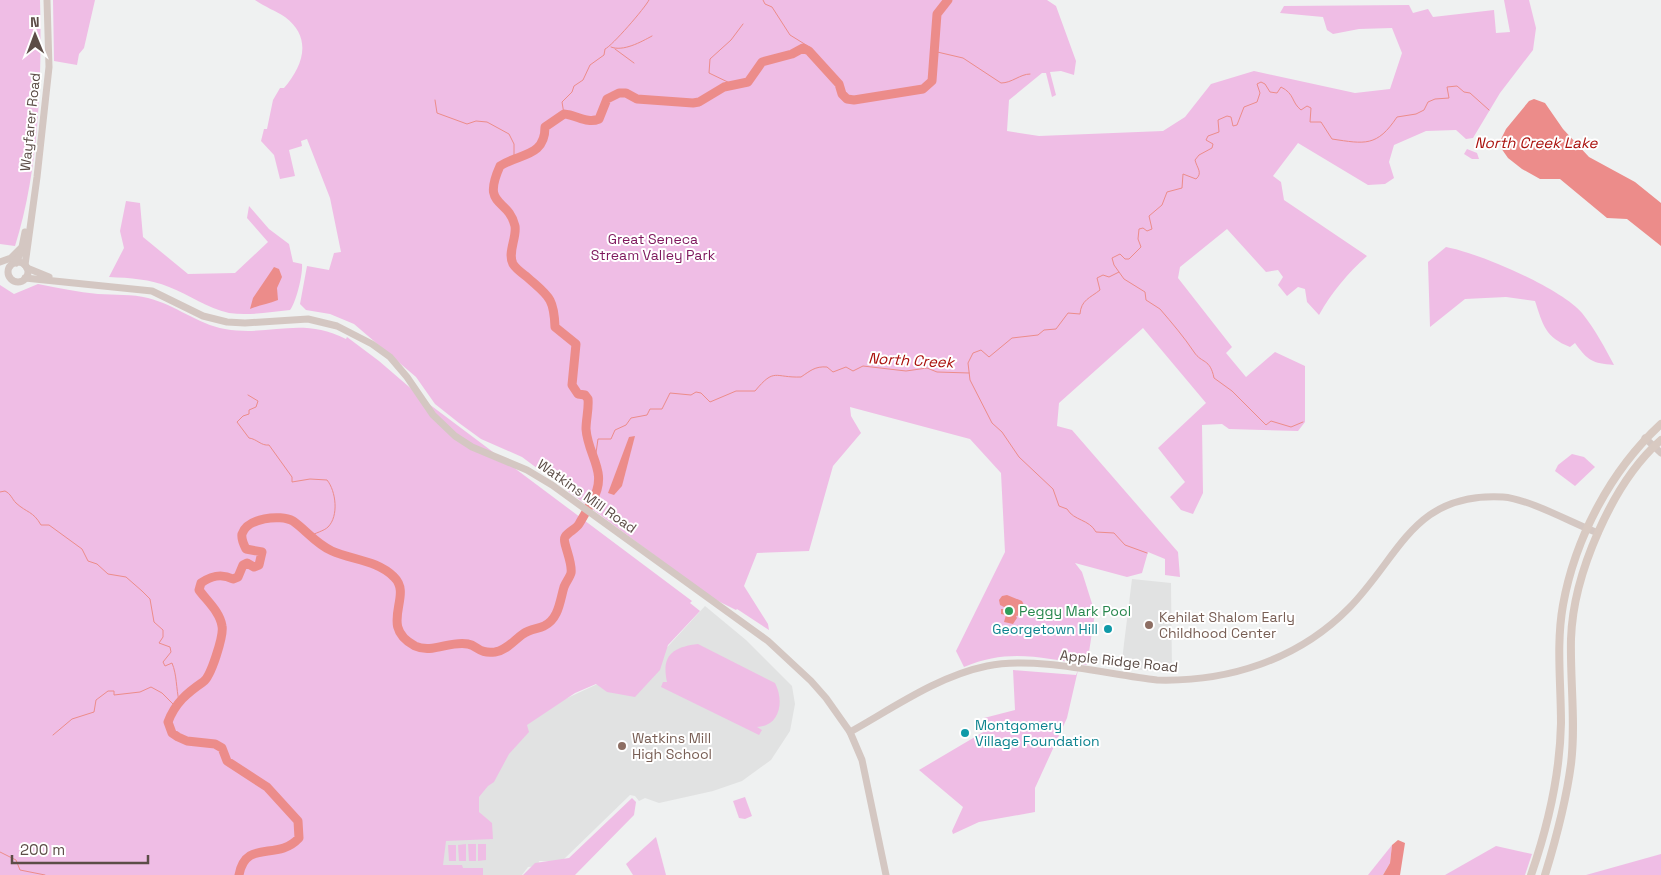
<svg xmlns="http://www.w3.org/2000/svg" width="1661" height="875" font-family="'Space Grotesk',sans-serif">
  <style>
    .education { fill: #e1e2e2 }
    .green { fill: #efbde5 }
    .water { fill: #ec8c8a }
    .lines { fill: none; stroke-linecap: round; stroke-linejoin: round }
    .stream { stroke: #ec8c8a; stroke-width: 1 }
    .river { stroke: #ec8c8a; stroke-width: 9 }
    .tertiary { stroke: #d4c7c2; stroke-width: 7 }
    .secondary { stroke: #d8c9c1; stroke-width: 8 }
    .leisure-dot { fill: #2e9e5b; stroke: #fff; stroke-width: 2 }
    .education-dot { fill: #8d6e63; stroke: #fff; stroke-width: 2 }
    .culture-dot { fill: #0f9aa8; stroke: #fff; stroke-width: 2 }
    .labels { text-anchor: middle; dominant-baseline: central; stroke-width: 4; stroke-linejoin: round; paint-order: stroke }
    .street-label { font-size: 14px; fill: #5c4d47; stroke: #fff }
    .park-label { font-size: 14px; fill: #7e175d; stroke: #fff }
    .leisure-label { font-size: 14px; fill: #27864d; stroke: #fff; text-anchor: start }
    .education-label { font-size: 14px; fill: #785e54; stroke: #fff; text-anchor: start }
    .culture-label { font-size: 14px; fill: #0d838f; stroke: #fff; text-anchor: end }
    .water-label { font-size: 15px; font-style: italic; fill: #aa100c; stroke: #fff }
  </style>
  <rect width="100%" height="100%" fill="#eff1f1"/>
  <g class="education">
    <path d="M1132,579L1171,583L1172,673L1121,668Z"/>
    <path d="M705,606L746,640L792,686L795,704L790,731L771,760L742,781L713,791L659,803L645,798L639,801L635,796L630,795L562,861H539L538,866L528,867L522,875H450L386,782L660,655Z"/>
  </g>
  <g class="green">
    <path d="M0,0H40C42,79 39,170 15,246L0,244Z"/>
    <path d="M53,0H95L84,48L79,54L77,65L54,61Z"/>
    <path d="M255,0H1047L1056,6L1076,61L1074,75L1061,71L1050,72L1056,95L1052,97L1046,73H1042L1009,100L1007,131L1039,136L1163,131L1185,117L1211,84L1254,71L1355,93L1390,89L1402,53L1392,28L1359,29L1333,34L1327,30L1323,17L1280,13L1284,6L1409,5L1413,13L1428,9L1433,17L1494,10L1496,33L1510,32L1504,0H1529L1536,28L1533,50L1500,93L1473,138L1466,139L1456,130L1426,131L1394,145L1389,162L1394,178L1385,184L1368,185L1298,143L1273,176L1281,182L1284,200L1367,256C1347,274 1332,292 1319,315L1307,302L1305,289L1298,287L1287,296L1278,285L1283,277L1278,270L1266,272L1227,229L1180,267L1178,278L1232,347L1226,353L1246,377L1275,352L1305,366V422L1298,431L1229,429L1222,424L1202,425L1203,493L1193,514L1181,510L1170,497L1185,482L1158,448L1206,403L1143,328L1059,403L1057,426L1072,430L1178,552L1180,577L1165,575V559L1148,552L1142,573L1127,577L1075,563L1082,572L1095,613L1087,665C1041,658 1009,648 964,667L956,651L1005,552L1001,473L970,439L850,407L851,416L861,433L833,466L809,551L757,553L744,586L768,624L769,630L737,609L736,610L712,598L522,457L481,439L459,423L435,404L416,377L354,324L330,314L306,310L300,304L307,266L329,270L334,253L341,252L330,198L307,139L301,141L302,146L289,150L295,176L280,179L274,155L261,141L264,129H267L273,100L280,88H284C303,66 313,38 285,17C276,11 265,7 255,0Z"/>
    <path d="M1467,149L1477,153L1479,159H1472L1464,154Z"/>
    <path d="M126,201L140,203L143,237L188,274L235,273L268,242L247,218L249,206L269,229L289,244L293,262L302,264C303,274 296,303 290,310C270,312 249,316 229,313C207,308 190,295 169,287C150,279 130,278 109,277L124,248L120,231Z"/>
    <path d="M1446,247C1479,253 1561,288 1582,313C1595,329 1605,348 1614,365C1592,363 1588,361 1575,343L1570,347C1545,337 1543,325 1535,301L1506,297L1465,299L1430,327L1428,262Z"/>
    <path d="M38,284C58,288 78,292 98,294C115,295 132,294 148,298C176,305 197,324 225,329C270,337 300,316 346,339L347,337L379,361L429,404L692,601L690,603L700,611L668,645L660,670L635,697L607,692L596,684L575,693L527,725L529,732L509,754L494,782L488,786L479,797V812L492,823L493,839L446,841L443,865H462L463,868H483V875H0V285L14,294Z"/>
    <path d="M1572,454L1584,457L1595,467L1575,486L1555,471L1558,465Z"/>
    <path d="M698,644L775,683C784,700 781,726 757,727L762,730L759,735L661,687L663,682H667C661,655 673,647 698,644Z"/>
    <path d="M1013,670L1076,675L1078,670L1067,718L1035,788V812L979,822L953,834L952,831L963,807L919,770L985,731L984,718L1015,710Z"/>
    <path d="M745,797L752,816L745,819L739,818L733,801Z"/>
    <path d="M632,798L636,802L634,815L575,875H523L535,863L569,858Z"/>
    <path d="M656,837L666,875H633L626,864Z"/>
    <path d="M466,844V861H459L458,845Z"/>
    <path d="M468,844H476V861H469Z"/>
    <path d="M478,844H486V860L478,861Z"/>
    <path d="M448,845H456V861H449Z"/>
    <path d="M1392,845L1390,863L1383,875H1368Z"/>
    <path d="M1496,846L1532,854L1525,875H1445Z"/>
    <path d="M1661,854V875H1586Z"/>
  </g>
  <g class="water">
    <path d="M1534,99L1545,103L1563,129L1589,157L1635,182L1661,203V246L1627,219L1607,218L1560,179H1540L1522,169L1508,158L1501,148L1500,141L1506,129L1529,101Z"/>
    <path d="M274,267L279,269L282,277L277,288L278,300C268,304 260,305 250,309L253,298Z"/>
    <path d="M635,436L622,486L614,495L608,493L629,437Z"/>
    <path d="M1007,595L1022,601L1024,605L1019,612L1021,615L1016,616L1017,618L1013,624L1004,622L1006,615L1001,614V609H1008L1000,605L999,600L1002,596Z"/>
    <path d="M1398,840L1405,843L1400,875H1383L1390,863L1392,845Z"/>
  </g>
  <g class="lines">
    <g class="stream">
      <path d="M763,0L765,4L772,7L790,35L811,48L809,51"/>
      <path d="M611,47C623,52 641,42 652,36"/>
      <path d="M615,49L634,63"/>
      <path d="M933,51L963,58L1001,83C1012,83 1020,74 1030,74"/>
      <path d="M734,85L709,73L710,59L731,40L743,24"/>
      <path d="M435,100L437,113L467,124L476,121L487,122L509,134L514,144V159"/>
      <path d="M564,114L562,102L572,92L574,86L583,80L590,65L604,55L605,49C612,46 645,8 649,0"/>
      <path d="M1119,272L1124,279L1145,292L1146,300L1160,309C1172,323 1184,337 1194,352C1202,364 1210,358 1214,378L1232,391L1266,425L1271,421L1291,427L1303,422"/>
      <path d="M248,395L258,401L256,407L249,410V414L243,416L237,422L249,438C257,439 261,446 269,445L292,477V482L310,479L327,480C336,491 339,516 328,527C324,531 315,533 310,536"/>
      <path d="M595,460L598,439H611L615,430L626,425L631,418L647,415L650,409H662L670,393L691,395L696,392L701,393L710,402L736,391H755C775,367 774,378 801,377C810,371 815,366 827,367L833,372L846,367L853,371L863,366L906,371L927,368L937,372L969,373"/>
      <path d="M0,492L5,491C11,494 12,499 16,503C27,513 33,511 41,525H49L82,549L88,561L97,564L108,574L126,577L142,591L150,599L154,622L163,630V637L159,643L170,647L171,652L163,662L165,666L172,663C177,675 176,688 179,701"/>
      <path d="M1147,553L1125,545L1114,533L1096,532C1089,519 1074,521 1067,509L1059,506L1053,489L1019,457L1002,432L992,423L970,380L968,363L973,353L981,350L989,357L1012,338L1038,335L1044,330L1056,329L1068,313L1080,314C1081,300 1090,298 1100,290L1097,278L1103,275L1109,277L1119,272L1114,265L1112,258L1120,254L1125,259H1129L1141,247L1138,239L1139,229L1143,228L1147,231L1152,229L1149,216L1162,205L1167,192L1182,188L1183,174L1196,179C1203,173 1197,168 1195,160L1199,155L1212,148L1213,144L1206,140L1208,136L1219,132L1218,120L1227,116L1231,117L1233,126L1237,125L1244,107L1257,102L1260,93L1257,84L1261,82L1265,84L1270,92L1277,93L1281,87C1295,94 1291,102 1301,110L1307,106L1311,108L1310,122H1321L1332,139C1365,144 1377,147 1397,117L1416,114L1424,110L1428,102L1435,99L1449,98L1447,87L1457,86L1464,92L1470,93L1489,110"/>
      <path d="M53,735L72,719L94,712L96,700L108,691H114V695L140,692L151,687L162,693L175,706"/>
      <path d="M0,852L16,860L20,870L45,875"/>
    </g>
    <path class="river" d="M239,875C246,838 277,862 299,838L298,821L267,787L227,761L222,748L215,744L187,741L178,737L172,733L168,722C175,703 187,693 203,682C211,677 224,635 222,626C220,612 207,601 199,590L201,583C211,576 221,573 233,579L238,577L243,565L247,563L254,567L259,565L262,552L246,549C244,545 241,539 242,534C247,518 280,514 293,521C306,530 316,544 332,551C352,560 377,560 394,577C414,596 377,626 415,646C432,654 451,640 468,644C478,646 479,654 495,652C507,650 514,640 523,634C530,629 538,629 544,626C559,619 560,600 564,587C566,582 570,577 571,573C573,562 562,542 565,537C568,532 576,529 579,524C583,517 588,509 592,501C609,472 588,457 586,429C586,419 589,409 588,399L585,395L578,394L572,385L576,344L555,327C554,297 548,296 527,277C522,273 516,269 513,264C507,253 517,238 515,226C508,197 481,208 500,166C520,153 545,157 545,127L564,114C577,115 587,124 599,119L607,99L619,93H626L637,99L693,103L699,102L724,87L748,82L762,62L792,54L803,48L809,51L839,84L842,94L847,99L854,100L923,89L932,81L937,14L948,0"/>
    <g class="tertiary">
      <path d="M0,262L11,258L20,249"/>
      <circle cx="18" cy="272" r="10"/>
      <path d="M16,263L21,252L25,232"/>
      <path d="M25,265L37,177L49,67L47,0"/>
      <path d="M27,268L49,277"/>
      <path d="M25,278L152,291L203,316L227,322L245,323L308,319L337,326L372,344L390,357L407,377L433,415L455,436L472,447L527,470L552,485L768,641L811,681L826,698L850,732L862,760L886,875"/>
      <path d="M1645,438L1661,453"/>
      <path d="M850,732C893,708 938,676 987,666C1038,656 1105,674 1157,680C1228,682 1298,660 1349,608C1401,555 1413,492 1503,497C1529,499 1572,523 1598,533"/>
    </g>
    <g class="secondary">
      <path d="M1531,875C1548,826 1560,775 1561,723C1561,683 1556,644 1563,605C1575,538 1611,470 1661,424"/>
      <path d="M1545,875C1556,839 1566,802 1571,764C1576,723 1570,681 1571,639C1573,575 1612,483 1661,440"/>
    </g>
  </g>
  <circle class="leisure-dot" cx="1009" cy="611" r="5"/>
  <g class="education-dot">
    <circle cx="1149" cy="625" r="5"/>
    <circle cx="622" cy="746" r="5"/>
  </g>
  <g class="culture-dot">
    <circle cx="1108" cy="629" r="5"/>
    <circle cx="965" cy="733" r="5"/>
  </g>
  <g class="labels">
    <g class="street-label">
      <text transform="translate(30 122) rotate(-84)">Wayfarer Road</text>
      <text transform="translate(587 496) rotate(35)">Watkins Mill Road</text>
      <text transform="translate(1119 661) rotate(6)">Apple Ridge Road</text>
    </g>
    <g class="park-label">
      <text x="653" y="239">Great Seneca<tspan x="653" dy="16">Stream Valley Park</tspan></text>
    </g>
    <g class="leisure-label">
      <text x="1019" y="611">Peggy Mark Pool</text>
    </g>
    <g class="education-label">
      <text x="1159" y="617">Kehilat Shalom Early<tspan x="1159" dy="16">Childhood Center</tspan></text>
      <text x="632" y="738">Watkins Mill<tspan x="632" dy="16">High School</tspan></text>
    </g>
    <g class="culture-label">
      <text x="1098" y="629">Georgetown Hill</text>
      <text x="975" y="725" text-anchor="start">Montgomery<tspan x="975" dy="16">Village Foundation</tspan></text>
    </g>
    <g class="water-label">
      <text x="1536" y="142">North Creek Lake</text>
      <text transform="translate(911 360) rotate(3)">North Creek</text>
    </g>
  </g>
  <g transform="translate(35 35) rotate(359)" stroke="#ffffff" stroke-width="4" paint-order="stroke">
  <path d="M0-4L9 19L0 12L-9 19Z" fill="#5c4d47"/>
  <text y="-8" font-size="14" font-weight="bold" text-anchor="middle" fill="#5c4d47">N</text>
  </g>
  <path d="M12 855v8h136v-8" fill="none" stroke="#5c4d47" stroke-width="2.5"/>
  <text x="20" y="855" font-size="15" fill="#5c4d47" stroke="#ffffff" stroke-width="4" paint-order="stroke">200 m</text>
</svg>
